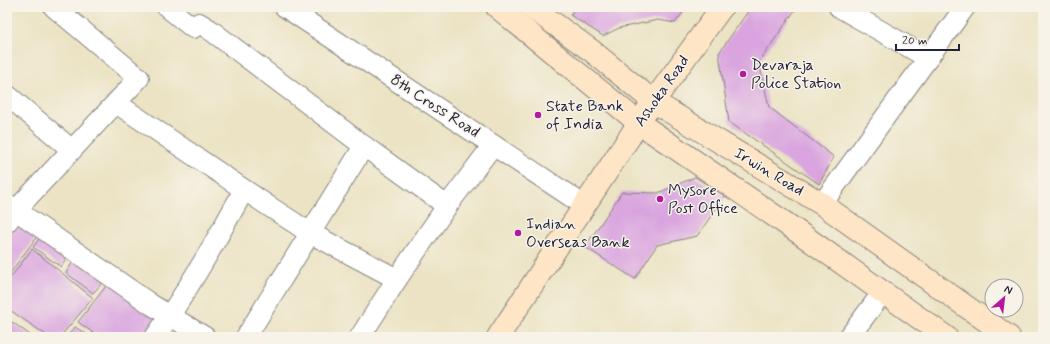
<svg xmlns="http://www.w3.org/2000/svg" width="1050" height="344" font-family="Mynerve,sans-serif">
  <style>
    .building { fill: #d9a4df }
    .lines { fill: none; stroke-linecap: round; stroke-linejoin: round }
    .street-casing { stroke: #86827f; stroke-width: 22 }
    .secondary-casing { stroke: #86827f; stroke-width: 24 }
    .street { stroke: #fff; stroke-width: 20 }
    .secondary { stroke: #fee5c5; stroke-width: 22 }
    .poi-dot { fill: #b5179e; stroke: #f7f3e8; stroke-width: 1.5 }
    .labels { text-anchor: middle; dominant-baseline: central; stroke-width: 3; stroke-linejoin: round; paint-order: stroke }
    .poi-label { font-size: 16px; fill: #22223b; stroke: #f7f3e8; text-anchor: start }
    .street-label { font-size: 16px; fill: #22223b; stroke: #f7f3e8 }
  </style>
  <rect width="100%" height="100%" fill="#f7f3e8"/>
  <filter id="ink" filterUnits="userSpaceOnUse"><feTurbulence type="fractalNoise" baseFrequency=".025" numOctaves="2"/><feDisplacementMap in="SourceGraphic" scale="8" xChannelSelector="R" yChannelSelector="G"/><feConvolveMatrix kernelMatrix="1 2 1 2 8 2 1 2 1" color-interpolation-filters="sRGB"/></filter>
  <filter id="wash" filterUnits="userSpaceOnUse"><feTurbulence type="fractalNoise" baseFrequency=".012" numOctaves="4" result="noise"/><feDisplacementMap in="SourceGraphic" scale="16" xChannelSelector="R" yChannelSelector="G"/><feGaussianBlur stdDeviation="0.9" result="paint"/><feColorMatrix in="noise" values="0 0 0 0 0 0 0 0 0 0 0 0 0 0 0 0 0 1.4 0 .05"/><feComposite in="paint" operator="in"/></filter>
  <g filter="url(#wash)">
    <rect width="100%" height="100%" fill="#ebe3c3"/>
    <g id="blocks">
      <g class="building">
        <path d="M576,7H687L675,23L658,20L619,28L603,36L570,15Z"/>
        <path d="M751,7H797L759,62L769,107L834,157L819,184L729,122L719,53Z"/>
        <path d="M695,177L725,196L697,236L657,245L635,279L585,247L622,192L658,193Z"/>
        <path d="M18,217L41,231L7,277V231Z"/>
        <path d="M43,234L70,251L61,267L33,247Z"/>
        <path d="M32,249L93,298L60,337H49L7,308V282Z"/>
        <path d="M76,257L106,279L93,293L66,273Z"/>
        <path d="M110,281L164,316L149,337H99L78,322Z"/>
        <path d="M12,322L33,337H7V328Z"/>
        <path d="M75,327L91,337H67Z"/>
      </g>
    </g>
  </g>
  <g filter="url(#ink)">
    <use href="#blocks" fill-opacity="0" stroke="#86827f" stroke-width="1"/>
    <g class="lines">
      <g class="street-casing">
        <g id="street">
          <path d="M167,7L193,28L199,23L209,29L364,146L447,206"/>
          <path d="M285,7L585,206"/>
          <path d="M839,7L928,58"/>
          <path d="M7,95L72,150"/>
          <path d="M116,103L267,205L310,233L397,279L360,337"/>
          <path d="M7,204L152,305L205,337"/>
          <path d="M822,204L965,7"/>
          <path d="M7,222L16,210L139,78L54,7"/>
          <path d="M397,279L447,206L493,145"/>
          <path d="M155,337C188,291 216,240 244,190"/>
          <path d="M246,337L364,146"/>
          <path d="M849,337L883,292"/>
        </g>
      </g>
      <g class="secondary-casing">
        <g id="secondary">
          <path d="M497,7L639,123L801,234L946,337"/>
          <path d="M531,7L592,51L654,102L822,204L1009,337"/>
          <path d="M498,337L648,109L722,7"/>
        </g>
      </g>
      <use href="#street" class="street"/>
      <use href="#secondary" class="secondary"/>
    </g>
  </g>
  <g class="poi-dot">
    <circle cx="743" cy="74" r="4"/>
    <circle cx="538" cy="115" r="4"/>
    <circle cx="660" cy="199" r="4"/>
    <circle cx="518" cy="233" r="4"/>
  </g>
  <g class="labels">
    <g class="poi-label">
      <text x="751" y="65">Devaraja<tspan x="751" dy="18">Police Station</tspan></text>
      <text x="546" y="106">State Bank<tspan x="546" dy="18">of India</tspan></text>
      <text x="668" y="190">Mysore<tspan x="668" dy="18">Post Office</tspan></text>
      <text x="526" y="224">Indian<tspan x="526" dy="18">Overseas Bank</tspan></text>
    </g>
    <g class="street-label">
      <text transform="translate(662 91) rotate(-55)">Ashoka Road</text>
      <text transform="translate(435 106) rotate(33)">8th Cross Road</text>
      <text transform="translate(769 172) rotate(31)">Irwin Road</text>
    </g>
  </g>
  <rect width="1050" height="344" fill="none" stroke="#f7f3e8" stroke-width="24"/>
  <g transform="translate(1004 298) rotate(28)"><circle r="19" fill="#f7f3e8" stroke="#a29fa3"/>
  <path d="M0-3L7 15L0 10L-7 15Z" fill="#b5179e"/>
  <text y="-6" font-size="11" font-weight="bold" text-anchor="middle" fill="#22223b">N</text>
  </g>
  <path d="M896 44v6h63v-6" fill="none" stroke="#22223b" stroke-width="2"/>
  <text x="902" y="44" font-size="12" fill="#22223b" stroke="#f7f3e8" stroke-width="3" paint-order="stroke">20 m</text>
</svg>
